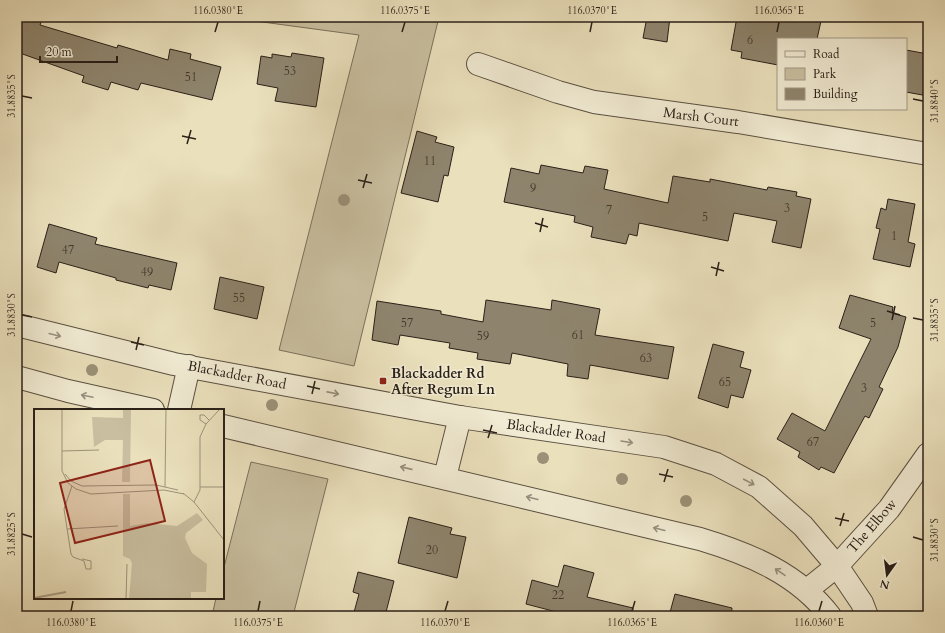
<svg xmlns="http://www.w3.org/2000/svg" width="945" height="633" font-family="Cardo,serif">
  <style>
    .green { fill: #c9bfa0; stroke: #7a705c }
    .building { fill: #8e846d; stroke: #2a2018 }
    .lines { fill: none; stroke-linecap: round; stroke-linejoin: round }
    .minor-casing { stroke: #5a5041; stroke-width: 24 }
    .tertiary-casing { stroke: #5a5041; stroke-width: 24 }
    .minor { stroke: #f1ebd3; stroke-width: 22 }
    .tertiary { stroke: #f1ebd3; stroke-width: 22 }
    .tree { fill: #9b9178 }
    .oneway { stroke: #97907f }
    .ticks { fill: none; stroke: #2a2018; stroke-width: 1.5 }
    .poi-dot { fill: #8f2418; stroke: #f1ebd3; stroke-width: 1.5 }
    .labels { text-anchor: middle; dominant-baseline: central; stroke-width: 3; stroke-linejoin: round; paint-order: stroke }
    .number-label { font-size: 12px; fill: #43392d }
    .street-label { font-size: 14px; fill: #2a2018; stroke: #f1ebd3 }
    .poi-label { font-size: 14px; font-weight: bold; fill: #2a2018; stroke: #f1ebd3; text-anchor: start }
    .inset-river { fill: none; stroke: #a99f84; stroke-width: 2 }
    .inset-road { fill: none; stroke: #9d937a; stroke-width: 1 }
    .view { fill: #8f2418; fill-opacity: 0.15; stroke: #8f2418; stroke-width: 2 }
    .inset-edge { fill: none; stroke: #2a2018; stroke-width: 2 }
    .neatline { fill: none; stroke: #2a2018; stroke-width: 1.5 }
    .ticks-label { font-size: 10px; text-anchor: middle; fill: #2a2018 }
  </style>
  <rect width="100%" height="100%" fill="#eae0bc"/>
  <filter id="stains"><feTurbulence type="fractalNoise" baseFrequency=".005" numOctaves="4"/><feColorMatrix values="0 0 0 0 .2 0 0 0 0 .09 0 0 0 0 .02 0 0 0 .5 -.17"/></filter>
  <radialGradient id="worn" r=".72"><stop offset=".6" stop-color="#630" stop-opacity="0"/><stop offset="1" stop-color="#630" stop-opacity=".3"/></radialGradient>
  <g class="green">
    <path d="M166,17H439L354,366L279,350L359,35L255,21L174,19Z"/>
    <path d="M251,462L328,479L293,616H212L216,598H223V571Z"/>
  </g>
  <g class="building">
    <path d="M17,17H43L40,25L117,48L118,45L168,60L170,49L191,54L190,59L221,67L212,100L141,83L138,90L111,82L108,90L82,82L84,76L17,52Z"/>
    <path d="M647,17H670L667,42L643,38Z"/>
    <path d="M737,17H818V20L821,21L817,39H778V65L741,58L742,52L731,50Z"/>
    <path d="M906,50L928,54V96L906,92Z"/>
    <path d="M292,53L324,58L316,107L275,101L278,88L257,84L261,56L272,58V54L291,57Z"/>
    <path d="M417,131L437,137L435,142L454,147L448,176L444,175L438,202L401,193Z"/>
    <path d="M541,165L583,173L585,166L608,170L604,189L668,203L673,176L710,182V179L767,190L768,187L797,192L796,196L811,199L801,248L772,242L777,221L734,213L728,241L639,223L637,236L629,234L626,244L591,237L593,227L574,222L575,216L504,202L511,168L539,174Z"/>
    <path d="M888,199L915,204L908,242L915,244L910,267L873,259L880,229L876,228L881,208L886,210Z"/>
    <path d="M49,224L97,238L95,244L177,263L171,290L149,285L148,288L116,280V278L59,262L56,273L37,267Z"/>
    <path d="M220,277L264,287L257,319L214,309Z"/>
    <path d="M850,295L893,307L892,313L906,317L898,347L879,387L883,389L869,418L865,416L834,473L821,467L819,470L798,457L800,452L777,439L792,413L825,431L871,339L839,328Z"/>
    <path d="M486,300L551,310L552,300L600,309L595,335L674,347L668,379L590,365L588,379L567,376L568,364L512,353L510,364L477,359L478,353L449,348L450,343L400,335L398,345L372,340L377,301L441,311V314L483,322Z"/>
    <path d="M713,344L744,352L740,367L751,370L743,398L731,395L728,408L698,398Z"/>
    <path d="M409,517L452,528L450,534L466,537L457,578L398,563Z"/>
    <path d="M564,565L594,573L587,597L633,608L632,616H572L526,604L532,580L558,587Z"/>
    <path d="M358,572L394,581L385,616H353L359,594L353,592Z"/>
    <path d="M675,594L732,608L731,616H669Z"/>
  </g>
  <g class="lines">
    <g class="minor-casing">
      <g id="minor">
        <path d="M478,64L558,92L594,102L738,122L928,154"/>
        <path d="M807,590L837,566L889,509L928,454"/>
      </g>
    </g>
    <g class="tertiary-casing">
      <g id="tertiary">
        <path d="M17,325L174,364L460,417L664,447L716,464L759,487L803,526L837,566L862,603L867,616"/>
        <path d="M17,377L68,391L153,410"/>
        <path d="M179,410L189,366"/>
        <path d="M223,426L700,539C750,554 798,574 830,616"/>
        <path d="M445,477L460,417"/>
      </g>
    </g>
    <use href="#minor" class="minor"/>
    <use href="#tertiary" class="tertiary"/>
  </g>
  <g class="tree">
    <circle cx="344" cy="200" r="6"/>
    <circle cx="92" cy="370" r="6"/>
    <circle cx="272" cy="405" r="6"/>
    <circle cx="543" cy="458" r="6"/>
    <circle cx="622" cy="479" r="6"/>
    <circle cx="686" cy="501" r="6"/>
  </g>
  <defs><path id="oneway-shaft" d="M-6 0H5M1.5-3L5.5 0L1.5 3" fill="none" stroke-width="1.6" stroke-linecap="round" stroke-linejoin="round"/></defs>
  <g class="oneway">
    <use href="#oneway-shaft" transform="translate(55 335) rotate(14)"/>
    <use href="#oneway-shaft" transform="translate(333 393) rotate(11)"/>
    <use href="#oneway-shaft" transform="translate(87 396) rotate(-168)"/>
    <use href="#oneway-shaft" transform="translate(627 442) rotate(9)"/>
    <use href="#oneway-shaft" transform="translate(406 468) rotate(-167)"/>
    <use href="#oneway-shaft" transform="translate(749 482) rotate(28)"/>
    <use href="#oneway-shaft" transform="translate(532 498) rotate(-166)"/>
    <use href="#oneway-shaft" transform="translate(659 529) rotate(-166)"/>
    <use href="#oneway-shaft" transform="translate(780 572) rotate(-146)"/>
  </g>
  <path class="ticks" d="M215,32L218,22M402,32L405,22M590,32L592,22M777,32L779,22M22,96L32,98M913,99L923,101M182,136L196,139M187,144L191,130M358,180L372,183M363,188L367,174M535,223L548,227M540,232L543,218M711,267L724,271M716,276L719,262M887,311L900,315M22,315L32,317M913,318L923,320M892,320L895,306M131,342L144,345M136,350L139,337M307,386L320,389M312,394L315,381M483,430L497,433M488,438L492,425M659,474L673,477M664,482L668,469M835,518L849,521M840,526L844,513M22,534L32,537M913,537L923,540M71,611L73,601M258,611L260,601M445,611L448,601M632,611L635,601M819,611L822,601"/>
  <rect class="poi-dot" x="379" y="377" width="8" height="8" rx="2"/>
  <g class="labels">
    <g class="number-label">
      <text x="750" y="40">6</text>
      <text x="290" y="71">53</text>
      <text x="191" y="77">51</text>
      <text x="430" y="161">11</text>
      <text x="533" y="188">9</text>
      <text x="787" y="208">3</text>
      <text x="609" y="210">7</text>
      <text x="705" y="217">5</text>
      <text x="894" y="236">1</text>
      <text x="68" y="250">47</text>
      <text x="147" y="272">49</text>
      <text x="239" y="298">55</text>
      <text x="407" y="323">57</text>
      <text x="873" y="323">5</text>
      <text x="578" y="335">61</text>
      <text x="483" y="336">59</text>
      <text x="646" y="358">63</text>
      <text x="725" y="382">65</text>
      <text x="864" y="388">3</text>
      <text x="813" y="442">67</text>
      <text x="432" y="550">20</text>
      <text x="558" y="595">22</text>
    </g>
    <g class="street-label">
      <text transform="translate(701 117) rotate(7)">Marsh Court</text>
      <text transform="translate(237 375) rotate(11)">Blackadder Road</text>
      <text transform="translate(556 431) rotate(8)">Blackadder Road</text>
      <text transform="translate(872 526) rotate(-49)">The Elbow</text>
    </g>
    <g class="poi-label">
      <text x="391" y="373">Blackadder Rd<tspan x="391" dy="16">After Regum Ln</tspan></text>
    </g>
  </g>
  <g transform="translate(34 409)">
    <rect width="190" height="190" fill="#eae0bc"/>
    <path d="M89,0H97L96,73H88L89,31H71L60,38L58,8L89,9ZM89,85H96V117L114,114L143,117L163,104L169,111L152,124L151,129L158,144L173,155L172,183H157V190H95L98,154L96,150L89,147Z" fill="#c9bfa0"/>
    <path class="inset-river" d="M0,189L32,183"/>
    <path class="inset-road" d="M28,0V62L34,74L42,80L57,85L130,81L150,85M172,15L166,11V6H170L175,11M28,42L65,41M31,65L37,72L48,77L122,76L144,81M38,77L30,100L37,145L39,148L50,152L52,160H57V152L48,150M131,78L132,0M166,78H190M149,84L160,93L190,131M160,93L166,81V28L172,15L186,0M33,120L84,117M92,190L93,155"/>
    <path class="view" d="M116,51L131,112L41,134L26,74Z"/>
    <rect width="190" height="190" class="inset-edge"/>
  </g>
  <rect width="945" height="633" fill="none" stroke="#eae0bc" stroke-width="44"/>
  <rect x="777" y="38" width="130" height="72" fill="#f1ebd3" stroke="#a19a88"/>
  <rect x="785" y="51" width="20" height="6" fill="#f1ebd3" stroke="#a19a88"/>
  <text x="813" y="58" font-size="12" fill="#2a2018">Road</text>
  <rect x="785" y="68" width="20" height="12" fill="#c9bfa0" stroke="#a19a88"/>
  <text x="813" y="78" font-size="12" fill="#2a2018">Park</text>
  <rect x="785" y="88" width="20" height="12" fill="#8e846d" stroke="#a19a88"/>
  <text x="813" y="98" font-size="12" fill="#2a2018">Building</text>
  <g transform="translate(887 575) rotate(194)" stroke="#f1ebd3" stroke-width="3" paint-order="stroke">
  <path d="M0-3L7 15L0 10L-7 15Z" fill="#2a2018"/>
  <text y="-6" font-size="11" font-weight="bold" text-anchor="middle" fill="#2a2018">N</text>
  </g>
  <path d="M40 56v6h77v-6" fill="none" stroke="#2a2018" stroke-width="2"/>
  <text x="46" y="56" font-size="12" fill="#2a2018" stroke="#f1ebd3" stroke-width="3" paint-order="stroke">20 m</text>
  <rect x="22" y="22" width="901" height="589" class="neatline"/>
  <g class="ticks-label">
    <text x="218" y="14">116.0380°E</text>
    <text x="405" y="14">116.0375°E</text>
    <text x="592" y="14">116.0370°E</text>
    <text x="779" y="14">116.0365°E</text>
    <text transform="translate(11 96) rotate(-90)" y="4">31.8835°S</text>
    <text transform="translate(934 101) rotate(-90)" y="4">31.8840°S</text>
    <text transform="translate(11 315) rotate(-90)" y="4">31.8830°S</text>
    <text transform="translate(934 320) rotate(-90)" y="4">31.8835°S</text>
    <text transform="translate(11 534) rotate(-90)" y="4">31.8825°S</text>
    <text transform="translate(934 540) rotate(-90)" y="4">31.8830°S</text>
    <text x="71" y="626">116.0380°E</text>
    <text x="258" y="626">116.0375°E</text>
    <text x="445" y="626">116.0370°E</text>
    <text x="632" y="626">116.0365°E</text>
    <text x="819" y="626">116.0360°E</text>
  </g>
  <rect width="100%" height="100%" filter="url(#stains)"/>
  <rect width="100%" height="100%" fill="url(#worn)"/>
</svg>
